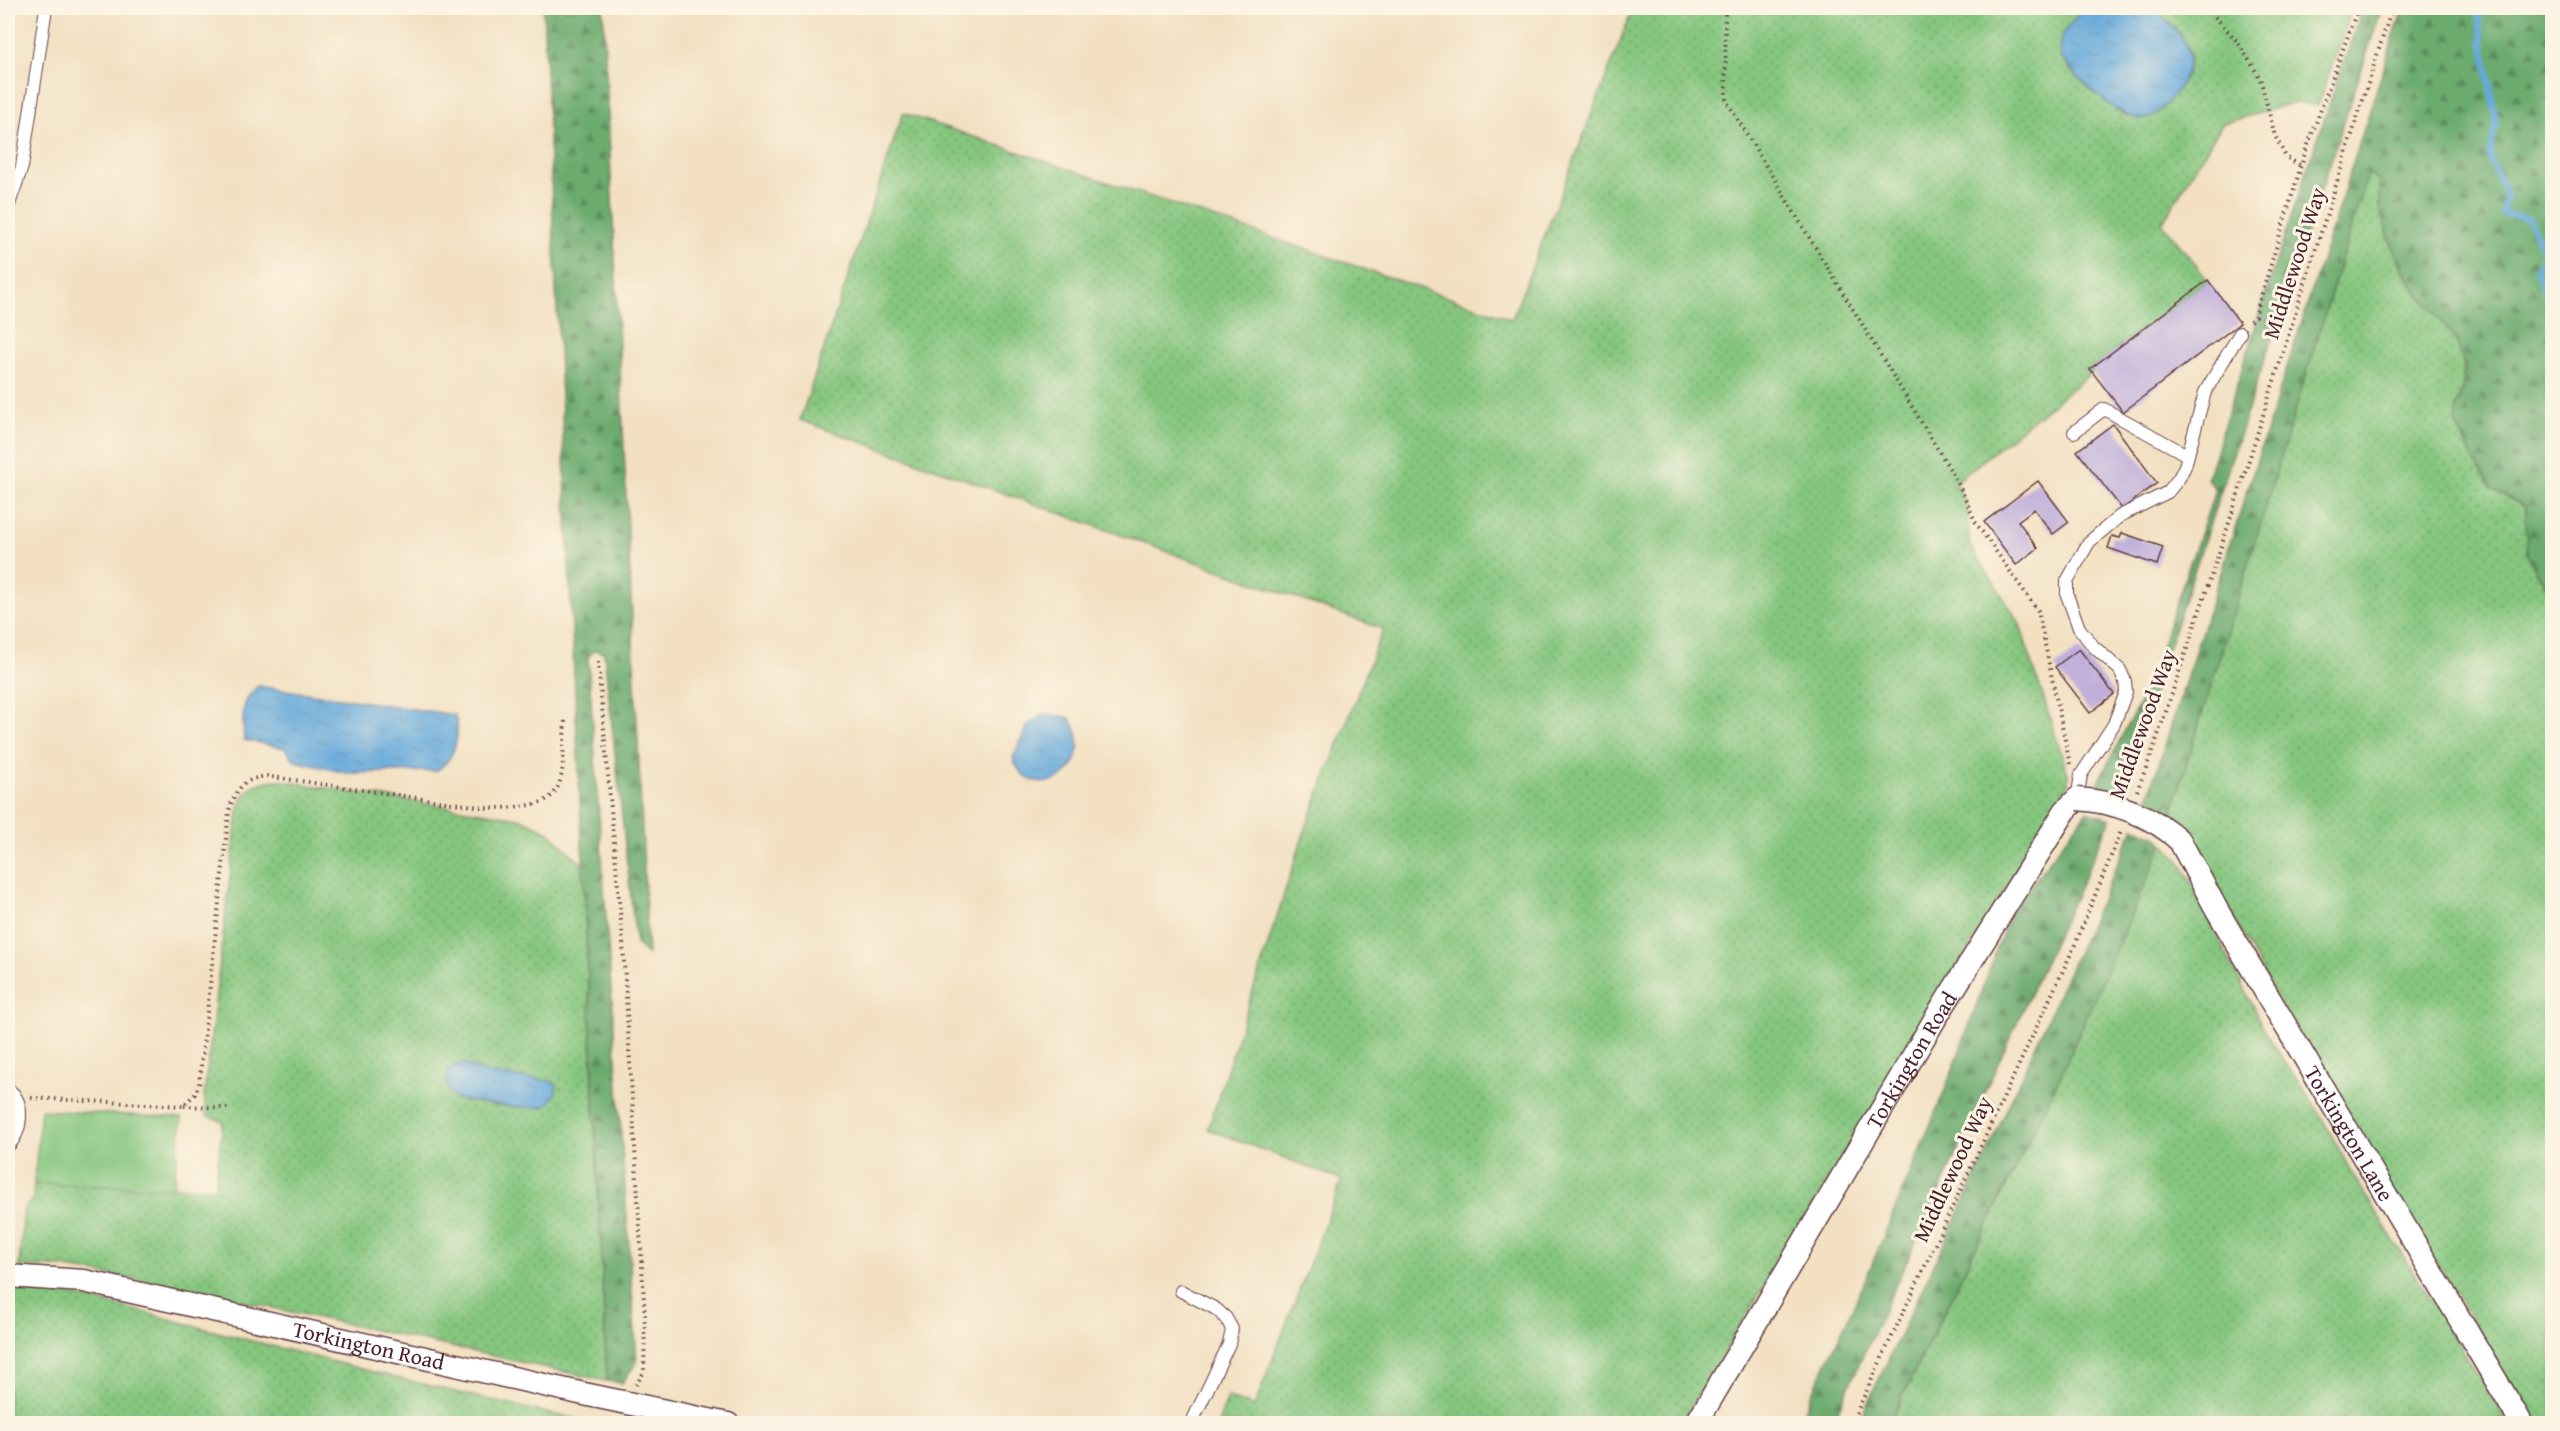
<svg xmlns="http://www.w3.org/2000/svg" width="2560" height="1431" font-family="'Gentium Book Plus',serif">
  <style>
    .grass { fill: url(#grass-dots); stroke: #687255; stroke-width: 1.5; fill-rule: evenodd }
    .forest { fill: url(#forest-firs); stroke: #5b654c; stroke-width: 1.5 }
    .park { fill: #85c67f; stroke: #687255; stroke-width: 1.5 }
    .water { fill: url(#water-ripples); stroke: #586482; stroke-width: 1.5 }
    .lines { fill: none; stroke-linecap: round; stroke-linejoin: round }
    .stream { stroke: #65a9da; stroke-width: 6 }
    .building { fill: #bfafda }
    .lane-casing { stroke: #633c42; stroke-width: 14 }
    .street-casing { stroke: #633c42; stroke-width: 25 }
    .path { stroke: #633c42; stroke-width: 4; stroke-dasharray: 1.5 4.5; stroke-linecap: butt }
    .lane { stroke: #fff; stroke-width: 12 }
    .street { stroke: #fff; stroke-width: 22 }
    .street-bridge-casing { stroke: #633c42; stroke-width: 25; stroke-linecap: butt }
    .street-bridge { stroke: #fff; stroke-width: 22 }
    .labels { text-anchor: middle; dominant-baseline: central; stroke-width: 6; stroke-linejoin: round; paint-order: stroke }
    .street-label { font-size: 22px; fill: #4a1f2b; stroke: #fcf5e5 }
  </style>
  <defs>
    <pattern id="grass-dots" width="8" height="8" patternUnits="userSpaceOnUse" patternTransform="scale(1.5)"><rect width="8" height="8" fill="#85c67f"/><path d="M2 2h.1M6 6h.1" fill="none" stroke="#6fa068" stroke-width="1.8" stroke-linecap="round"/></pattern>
    <pattern id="forest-firs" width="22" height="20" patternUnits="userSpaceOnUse" patternTransform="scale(1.5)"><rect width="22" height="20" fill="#6cab6e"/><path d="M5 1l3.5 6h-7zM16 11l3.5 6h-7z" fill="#5b8b5b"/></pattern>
    <pattern id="water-ripples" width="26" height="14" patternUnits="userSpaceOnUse" patternTransform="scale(1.5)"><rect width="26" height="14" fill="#65a9da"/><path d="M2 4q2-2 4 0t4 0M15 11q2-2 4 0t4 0" fill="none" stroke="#5589b1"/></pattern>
  </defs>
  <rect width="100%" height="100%" fill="#fcf5e5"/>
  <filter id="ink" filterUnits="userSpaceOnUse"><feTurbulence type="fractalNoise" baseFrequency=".0167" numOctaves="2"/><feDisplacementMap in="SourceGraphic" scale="12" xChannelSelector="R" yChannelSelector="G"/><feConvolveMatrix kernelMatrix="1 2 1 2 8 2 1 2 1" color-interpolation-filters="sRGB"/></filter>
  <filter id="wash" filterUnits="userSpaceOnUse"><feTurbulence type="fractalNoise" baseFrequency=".008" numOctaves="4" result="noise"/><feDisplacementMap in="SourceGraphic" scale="24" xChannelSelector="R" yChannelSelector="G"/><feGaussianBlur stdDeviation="1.35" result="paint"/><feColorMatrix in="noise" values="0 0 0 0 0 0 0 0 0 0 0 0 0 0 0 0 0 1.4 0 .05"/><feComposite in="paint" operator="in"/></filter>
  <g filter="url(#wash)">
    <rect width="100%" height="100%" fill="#f2e0c1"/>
    <g class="grass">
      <path d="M1633,8H2084L2064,33L2069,70C2086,84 2119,119 2141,119C2152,119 2161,110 2167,102C2205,60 2192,40 2152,8H2352L2318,106L2296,102L2222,124L2162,223L2208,280L2090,369L2092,372L1956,482L1968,508L1969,544L2019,622L2068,774V786L1681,1423H1218L1228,1397L1254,1407L1342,1180L1208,1129L1305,830L1383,629L800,420L903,113L1512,319Z"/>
      <path d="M2368,173L2379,182C2379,209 2387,237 2399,262C2424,318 2485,335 2456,407L2492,489L2526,507L2527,554L2539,576L2552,594V1423H2535L2310,1057L2202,862L2188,831L2171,815Z"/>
      <path d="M276,780L519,818L549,832L583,865L607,1381L168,1285L62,1267H19L24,1208L33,1200L34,1184L215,1188L223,1121L207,1116L204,1096L238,810C245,789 253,782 276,780ZM481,1069L543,1107L498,1106L455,1099Z"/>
      <path d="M2163,843L2181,862L2267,1036L2317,1109L2360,1187L2508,1423L1889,1424L2059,1079Z"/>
      <path d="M8,1288C86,1292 158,1317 233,1336C353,1367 473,1398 595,1423H8Z"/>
    </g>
    <g class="forest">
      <path d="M543,8H603L648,954L636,944L604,653L595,650L588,657L637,1362L622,1383L607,1381Z"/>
      <path d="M2362,8H2382L2118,799L2095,788L2145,692L2216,489L2207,479L2278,255Z"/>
      <path d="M2403,8H2552V594L2539,576L2527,554L2526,507L2492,489L2473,459L2455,422L2456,407L2464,386L2465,367L2456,339L2416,291L2399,262L2379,209V182L2368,173L2171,815L2145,807Z"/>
      <path d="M2087,811L2111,819L1832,1423L1798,1424L1862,1288L1949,1080L2010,913Z"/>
      <path d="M2134,827L2157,837L2163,843L2059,1079L1889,1423H1858L1982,1164Z"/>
    </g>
    <path class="park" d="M41,1110L182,1118L173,1188L34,1184Z"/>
    <g class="water">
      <path d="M2084,8H2152C2190,39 2204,60 2168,102C2161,109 2153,119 2142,119C2121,120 2064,71 2060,50C2057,34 2076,19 2084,8Z"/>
      <path d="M258,686L455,715C461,736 455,760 436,771L346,773L295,761L285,748L244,740C243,717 239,702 258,686Z"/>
      <path d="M1044,714L1069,717C1104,767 1033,812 1013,758L1028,725Z"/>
      <path d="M464,1064L491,1074L551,1081L557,1085C556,1093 554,1100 546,1105C532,1112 473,1102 455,1099C445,1087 443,1079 452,1066Z"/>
    </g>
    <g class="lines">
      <path class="stream" d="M2477,8L2496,122L2489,157L2506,195L2503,214L2529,219L2544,253L2536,270L2552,307"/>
    </g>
    <g id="blocks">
      <g class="building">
        <path d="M2208,280L2240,323L2123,412L2090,369Z"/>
        <path d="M2113,424L2157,483L2122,509L2077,451Z"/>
        <path d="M2038,481L2069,522L2053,534L2034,509L2018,521L2038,548L2016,565L1984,522Z"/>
        <path d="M2122,533L2163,547L2157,565L2108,548L2112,536L2120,538Z"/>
        <path d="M2079,649L2114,694L2090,713L2055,667Z"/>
      </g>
    </g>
  </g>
  <g filter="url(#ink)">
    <use href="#blocks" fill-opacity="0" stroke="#633c42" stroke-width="1.5"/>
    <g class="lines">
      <g class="lane-casing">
        <g id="lane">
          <path d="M8,207L22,167L46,8"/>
          <path d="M2074,432L2104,409L2187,455"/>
          <path d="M2077,799L2081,775L2114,724L2126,692L2125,681L2120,670L2093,646L2079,628L2067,595V581L2089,542L2120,516L2168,492L2179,478L2185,466L2205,392L2240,333"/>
          <path d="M8,1089C26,1102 22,1132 8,1146"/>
          <path d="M1181,1291L1216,1309L1226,1318L1232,1329L1229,1344L1191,1424"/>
        </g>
      </g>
      <g class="street-casing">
        <g id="street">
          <path id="s1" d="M2180,841L2217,910L2522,1424"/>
          <path id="s2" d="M8,1276L84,1281L584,1394L728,1424"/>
          <path id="s3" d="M1696,1424L1935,1019L2065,811L2077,799"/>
        </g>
      </g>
      <g class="path">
        <path d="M1725,8L1726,100L1957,481L1976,523L2038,611L2070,764"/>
        <path d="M2207,8L2237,41L2260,78L2275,136L2286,157L2301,166"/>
        <path d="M2250,321L2255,316L2305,153L2358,8"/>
        <path d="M598,662L623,944L645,1317L644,1372L636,1385"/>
        <path d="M2137,791L2154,747L2229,523L2392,8"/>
        <path d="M31,1098L183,1106L195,1094L199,1085L229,811C235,789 244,779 266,776L487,808C570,808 561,792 565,720"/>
        <path d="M184,1106L229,1108"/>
        <path d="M1851,1424L2074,947L2122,829"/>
      </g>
      <use href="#lane" class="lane"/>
      <use href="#street" class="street"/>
      <g class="street-bridge-casing">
        <path id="street-bridge" d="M2077,799C2113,801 2154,816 2180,841"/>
      </g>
      <use href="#street-bridge" class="street-bridge"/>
    </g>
  </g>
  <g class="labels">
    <g class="street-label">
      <text transform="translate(2294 263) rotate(-72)">Middlewood Way</text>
      <text transform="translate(2142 724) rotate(-70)">Middlewood Way</text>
      <text stroke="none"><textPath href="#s3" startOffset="423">Torkington Road</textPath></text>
      <text stroke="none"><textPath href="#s1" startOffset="338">Torkington Lane</textPath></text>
      <text transform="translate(1952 1169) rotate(-65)">Middlewood Way</text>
      <text stroke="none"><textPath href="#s2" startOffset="368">Torkington Road</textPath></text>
    </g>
  </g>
  <rect width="2560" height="1431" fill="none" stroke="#fcf5e5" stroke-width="30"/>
</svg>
